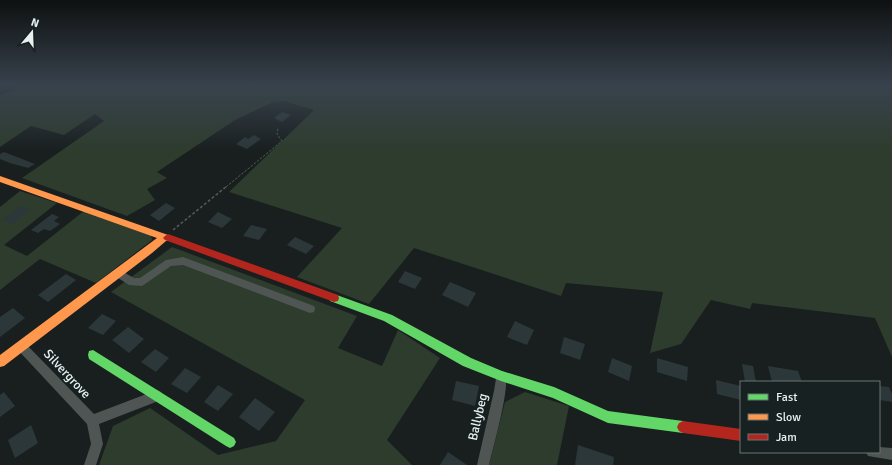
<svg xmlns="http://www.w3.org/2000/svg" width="892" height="465" font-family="Signika,sans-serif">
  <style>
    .green { fill: #2d3c2d }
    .building { fill: #2c373a }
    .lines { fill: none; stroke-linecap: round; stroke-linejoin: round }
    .path-far1 { stroke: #555a59; stroke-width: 1; stroke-dasharray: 2.5 1.5; stroke-linecap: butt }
    .path { stroke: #555a59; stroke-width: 1.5; stroke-dasharray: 3 2; stroke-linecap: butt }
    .street { fill: #4f5553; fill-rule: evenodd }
    .fast { fill: #63d668; fill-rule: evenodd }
    .slow { fill: #ff974d; fill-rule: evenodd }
    .jam { fill: #b3261e; fill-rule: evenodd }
    .labels { text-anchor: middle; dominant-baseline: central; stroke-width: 3; stroke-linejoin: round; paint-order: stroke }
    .near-street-label { font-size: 13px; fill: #e8f0f0; stroke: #172121 }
  </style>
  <rect width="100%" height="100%" fill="#191f1f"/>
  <g class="green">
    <path d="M15,86H892V357L875,318L752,303L750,309L711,300L681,344L650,353L663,292L566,283L561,296L414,248L369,304L297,277L342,228L229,192L314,110L284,101L273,102L235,120L157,172L167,178L147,189L155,200L127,216L22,178L104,121L95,114L64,135L31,126L0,147V95L15,90Z"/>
    <path d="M20,191L57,203L4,245L27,256L84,211L151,235L152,240L96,283L40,259L0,290V207Z"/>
    <path d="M172,247L357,316L338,348L382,366L398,330L440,358L387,440L412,465H99L113,426L150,408L218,455L276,441L305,400L111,292Z"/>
    <path d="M525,392L569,406L557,465H489L505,402Z"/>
  </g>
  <g class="building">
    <path d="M282,112L291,115L282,122L274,118Z"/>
    <path d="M254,135L261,139L247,149L236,144L245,137L248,139Z"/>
    <path d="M4,152L35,164L28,168L10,163L0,159V154Z"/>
    <path d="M166,203L175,208L159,221L150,215Z"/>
    <path d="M21,206L30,210L12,224L3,219Z"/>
    <path d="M218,212L232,219L222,228L208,222Z"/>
    <path d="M52,214L59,217L54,221L60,224L50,231L44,229L38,233L31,230Z"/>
    <path d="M251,225L267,229L259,240L243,236Z"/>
    <path d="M295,237L314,246L306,254L287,245Z"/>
    <path d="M405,271L422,278L415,289L398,282Z"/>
    <path d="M66,274L76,280L48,302L38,295Z"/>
    <path d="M450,282L476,293L468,307L442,295Z"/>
    <path d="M13,308L25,318L0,337V317Z"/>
    <path d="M102,314L116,321L103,335L88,328Z"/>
    <path d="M515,321L534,330L527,345L507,337Z"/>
    <path d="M128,327L144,339L129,353L112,340Z"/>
    <path d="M564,337L585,344L580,360L560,353Z"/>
    <path d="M155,349L169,358L156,372L141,362Z"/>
    <path d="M612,358L632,366L629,381L608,372Z"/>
    <path d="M657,358L688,367L687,381L657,372Z"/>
    <path d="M742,364L753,366L756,382H745Z"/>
    <path d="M768,366L798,371L802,382H772Z"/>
    <path d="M185,368L201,377L187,393L171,384Z"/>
    <path d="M716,380L741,386V400L717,394Z"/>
    <path d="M456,381L479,386L475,406L452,400Z"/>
    <path d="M218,385L233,394L218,411L204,402Z"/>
    <path d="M879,386L889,387L892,394V402L879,400Z"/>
    <path d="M4,392L15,406L0,417V395Z"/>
    <path d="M255,398L275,412L259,431L239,417Z"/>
    <path d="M31,425L38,443L15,458L8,440Z"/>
    <path d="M578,445L614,457L613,465H575Z"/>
    <path d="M448,452L467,465H440Z"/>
  </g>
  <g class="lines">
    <path class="path-far1" d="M226,187L282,141L277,134L278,128"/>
    <path class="path" d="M173,230L227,186"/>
    <g class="street">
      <path d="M183,257L314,306L315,309L314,312L310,313L183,265L171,266L142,286L129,285L115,276L113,273L115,270L118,269L134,278H140L166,260Z"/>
      <path d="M21,341L25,343L94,414L157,390L161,392L163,396L161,400L99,424L103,444L96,465H84L91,444L87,424L17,349L16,346L17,343Z"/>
      <path d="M501,371L505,372C511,386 493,447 489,465H477L494,391L497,372Z"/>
      <path d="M879,447L892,448V460L868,456L866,452H879Z"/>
    </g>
    <g class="fast">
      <path d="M334,294L392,315L471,358L502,371L554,387L608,411L683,421L687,423L689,427L687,431L683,433L608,423L553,398L501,381L463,366L384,321L330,301L329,298L330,295Z"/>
      <path d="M93,350L234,438L236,442L234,446L230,448L226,446L89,359L88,355L89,351Z"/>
    </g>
    <path class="slow" d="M0,176L171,236L173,238L171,240L166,241L152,253L4,366L0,367V355L157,238L0,182Z"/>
    <g class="jam">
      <path d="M168,234L338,295L339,298L338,301L334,302L165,240L163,238L165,236Z"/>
      <path d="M683,421L741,429V441L683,433L679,431L677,427L679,423Z"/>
    </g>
  </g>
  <linearGradient id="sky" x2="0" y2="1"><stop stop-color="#0e1111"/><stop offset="0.57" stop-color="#38424d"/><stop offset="1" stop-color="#38424d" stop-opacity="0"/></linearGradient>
  <rect width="892" height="151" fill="url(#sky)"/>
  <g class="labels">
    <g class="near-street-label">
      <text transform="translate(67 374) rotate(47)">Silvergrove</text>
      <text transform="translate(478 417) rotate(-77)">Ballybeg</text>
    </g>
  </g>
  <rect x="740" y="381" width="140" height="72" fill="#172121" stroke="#6b7474"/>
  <rect x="748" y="394" width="20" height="6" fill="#63d668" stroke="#6b7474"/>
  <text x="776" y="401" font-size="12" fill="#e8f0f0">Fast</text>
  <rect x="748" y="414" width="20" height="6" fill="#ff974d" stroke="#6b7474"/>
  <text x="776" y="421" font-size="12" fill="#e8f0f0">Slow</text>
  <rect x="748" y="434" width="20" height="6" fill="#b3261e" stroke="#6b7474"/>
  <text x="776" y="441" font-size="12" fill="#e8f0f0">Jam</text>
  <g transform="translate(32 32) rotate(19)" stroke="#172121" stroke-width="3" paint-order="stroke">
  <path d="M0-3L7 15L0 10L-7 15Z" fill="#e8f0f0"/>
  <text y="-6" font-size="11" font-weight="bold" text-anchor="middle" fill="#e8f0f0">N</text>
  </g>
</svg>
